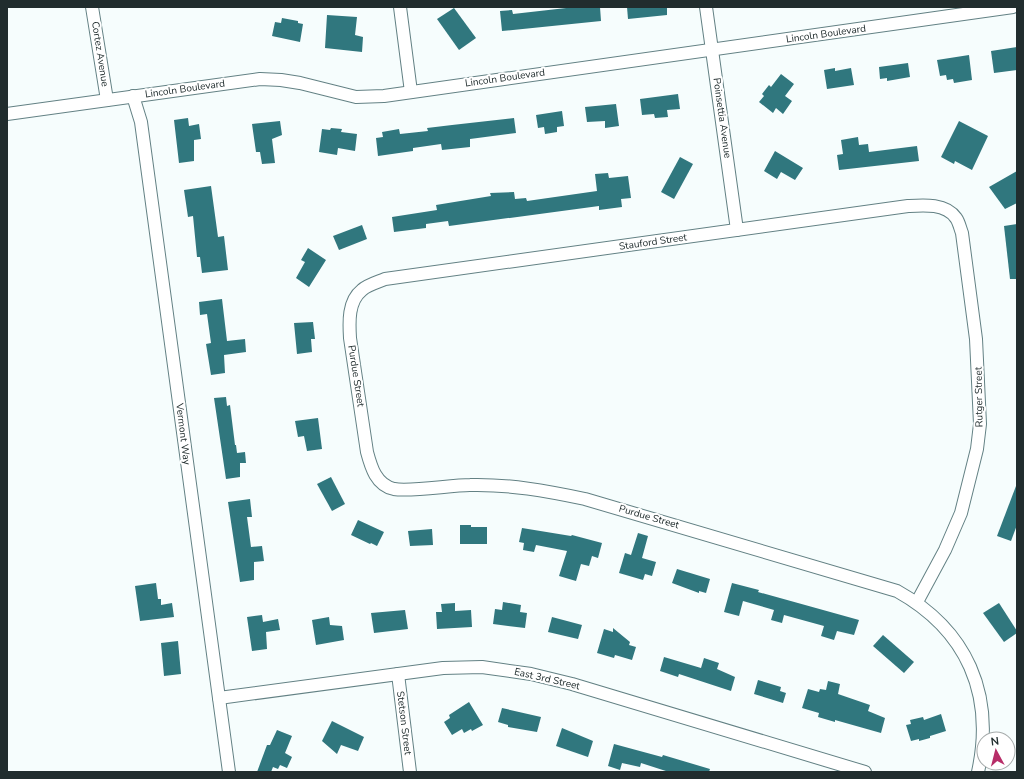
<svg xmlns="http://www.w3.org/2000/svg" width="1024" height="779" font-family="'Nunito Sans',sans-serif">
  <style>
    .building { fill: #30777e }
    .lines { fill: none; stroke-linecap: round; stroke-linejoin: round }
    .street-casing { stroke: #638184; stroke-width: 14 }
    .street { stroke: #fff; stroke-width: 12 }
    .labels { text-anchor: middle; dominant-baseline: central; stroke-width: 4; stroke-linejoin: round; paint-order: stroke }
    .street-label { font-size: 10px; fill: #212d2e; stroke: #fff }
  </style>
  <rect width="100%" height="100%" fill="#f6fdfd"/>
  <g class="building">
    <path d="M575,7H600L601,21L502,31L500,11L512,10L513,14Z"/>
    <path d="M627,7H667V15L628,19Z"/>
    <path d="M454,8L476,38L459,50L437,19Z"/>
    <path d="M327,15L357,17L355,35L363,37L362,52L325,48Z"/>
    <path d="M282,18L298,21V23L303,24L300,42L272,36L275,22L281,23Z"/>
    <path d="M1017,47V70L994,73L991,51Z"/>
    <path d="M969,55L972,80L954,83L953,79L947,80L946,75L940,76L937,60Z"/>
    <path d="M908,63L910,77L887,81V78L880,79L879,67Z"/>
    <path d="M835,68V71L851,68L854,85L827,89L824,70Z"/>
    <path d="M781,74L794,84L785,96L792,101L783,114L776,108L773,113L759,102L764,96L762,94L769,85L771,87Z"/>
    <path d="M678,94L680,109L667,110L668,117L655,118L654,114L642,115L640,99Z"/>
    <path d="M616,104L619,126L605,128V121L587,122L585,107Z"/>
    <path d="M562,111L564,126L557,127V132L545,134L544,127L538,128L536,115Z"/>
    <path d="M188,118L189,126L199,124L201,139L194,140V161L179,163L174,120Z"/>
    <path d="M514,118L516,133L470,139V147L442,150L441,144L413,148V151L378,156L376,138L383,137L382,132L399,129L400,134L428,131L427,128L452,125Z"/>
    <path d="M280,121L282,135L272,139L275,163L262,164L260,152H256L252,124Z"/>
    <path d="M959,121L988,136L972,170L955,161L954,164L941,157Z"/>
    <path d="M331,128L342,129L341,132L357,134L355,151L338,148L337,155L319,152L322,129L330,130Z"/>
    <path d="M858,137L859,145L868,144L869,152L917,146L919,161L839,170L837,155L843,154L841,140Z"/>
    <path d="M775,151L803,168L795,180L781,172L777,179L764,171Z"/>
    <path d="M680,157L693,164L674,199L661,192Z"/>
    <path d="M1017,171V203L1005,209L989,187Z"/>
    <path d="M608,173L609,178L628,176L631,198L621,199L622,207L599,210V206L449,226L448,221L426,224V228L394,232L392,217L437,210L436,205L491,196L490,193L514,192L515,199L526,198L527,201L597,191L595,174Z"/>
    <path d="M211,186L218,237L224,236L228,270L202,273L200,257H197L193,216L188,217L184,190Z"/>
    <path d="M1017,224V279H1010L1004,226Z"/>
    <path d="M362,225L367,239L339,250L333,236Z"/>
    <path d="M308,248L326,260L309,287L296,278L305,262L301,260Z"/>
    <path d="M222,299L227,341L245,339L246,352L224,355L225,373L211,375L206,344L211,343L207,314L200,315L199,302Z"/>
    <path d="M313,322L315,339H311L312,352L297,354L294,323Z"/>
    <path d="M226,397L227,406L230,405L235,445H236L237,453L245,452L246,463H240V477L226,479L214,398Z"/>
    <path d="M318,418L322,449L307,451L304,436L298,437L295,421Z"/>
    <path d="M331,477L345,504L332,511L317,484Z"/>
    <path d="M1016,486L1017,525L1011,541L997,536Z"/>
    <path d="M250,499L252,517H247L251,547L262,546L264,561L254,562V580L240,582L228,502Z"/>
    <path d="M358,520L384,532L377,546L371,543L370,544L351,535Z"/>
    <path d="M460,525H471V527H487V544H460Z"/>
    <path d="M522,528L571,536L572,535L602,543L598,558L592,556L589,566L581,564L576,581L559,576L567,551L536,545L534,552L523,550L524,543L519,542Z"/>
    <path d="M432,529L433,545L410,546L408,531Z"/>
    <path d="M638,533L648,536L642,558L656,562L652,576L645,574L643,580L619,573L625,553L631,555Z"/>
    <path d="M677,569L710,579L706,593L699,591V593L672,583Z"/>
    <path d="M156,583L158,599H161V605L172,603L174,617L140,621L135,586Z"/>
    <path d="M732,583L759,590L758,592L859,620L854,635L837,631L834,640L821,636L824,626L784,615L782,623L771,620L774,610L743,601L739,616L724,612Z"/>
    <path d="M503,602L521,605L520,612L527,613L525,628L493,624L495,609L502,610Z"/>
    <path d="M455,603V611L471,610L472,627L437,629L436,612H442L441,604Z"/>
    <path d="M999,603L1017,631V633L1004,642L983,613Z"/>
    <path d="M405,610L408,629L374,633L371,613Z"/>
    <path d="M262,615L263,622L278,619L280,630L266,632L267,649L252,651L247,617Z"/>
    <path d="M329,617L330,625L342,626L344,640L316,645L312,620Z"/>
    <path d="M552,617L582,625L578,639L548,632Z"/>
    <path d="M613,628L630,642L629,645L636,647L632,660L615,655L614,658L597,653L604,629L613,632Z"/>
    <path d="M883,635L914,662L904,673L873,646Z"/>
    <path d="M178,641L181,674L164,676L161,643Z"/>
    <path d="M664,657L701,668L704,658L719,663L717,669L735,677L731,691L679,674L678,677L660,671Z"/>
    <path d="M758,680L781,687L780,691L786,693L783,703L754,694Z"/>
    <path d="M828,681L840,684L838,694L870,705L868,711L885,718L881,733L835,720V722L818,717L819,713L802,708L808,689L819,692L820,689L826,690Z"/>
    <path d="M469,702L483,725L472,731L471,729L464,733L462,729L452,735L444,722L450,718L449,715Z"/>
    <path d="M502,708L541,717L537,732L508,727V725L498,722Z"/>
    <path d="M941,714L946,731L930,736V738L919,741V739L911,741L906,725L911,724L910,720L923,717L924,720Z"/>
    <path d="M332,721L364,737L358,751L341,745L337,754L322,741Z"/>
    <path d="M562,728L593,741L588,757L556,746Z"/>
    <path d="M277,730L292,736L285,753L292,757L287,768L280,765L278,769L273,767L271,772H257L267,745H270Z"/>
    <path d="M614,744L662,757L663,755L710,769L709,772H669L641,763L640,767L622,763L620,770L608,766Z"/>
  </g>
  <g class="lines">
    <g class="street-casing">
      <g id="street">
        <path d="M92,7L107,100"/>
        <path d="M400,7L411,92"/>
        <path d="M706,7L737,230"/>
        <path d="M133,96L141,122L229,772"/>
        <path d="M7,114L260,79L281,80L300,83L356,97L384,96L1013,7"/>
        <path d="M917,602L945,550L961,513L977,449L980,424L976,339L962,233C960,228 959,222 956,218C946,203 923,205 908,206L385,279C378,282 367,285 362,290C348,301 349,322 350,338L367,452C371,467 376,485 394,489C411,492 451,485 470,485C509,484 547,491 585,499L897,591C967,630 995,694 978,772"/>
        <path d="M398,674L410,772"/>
        <path d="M219,698L443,668L482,667L531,674L572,684L865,772"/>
      </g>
    </g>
    <use href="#street" class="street"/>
  </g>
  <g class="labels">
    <g class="street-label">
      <text transform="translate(826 34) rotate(-8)">Lincoln Boulevard</text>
      <text transform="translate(100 54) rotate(81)">Cortez Avenue</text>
      <text transform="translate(505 78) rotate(-8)">Lincoln Boulevard</text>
      <text transform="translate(185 89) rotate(-8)">Lincoln Boulevard</text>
      <text transform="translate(722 118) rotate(82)">Poinsettia Avenue</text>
      <text transform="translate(653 242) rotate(-8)">Stauford Street</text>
      <text transform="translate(356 376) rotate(81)">Purdue Street</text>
      <text transform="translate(979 397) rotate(-91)">Rutger Street</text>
      <text transform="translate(183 434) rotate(83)">Vermont Way</text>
      <text transform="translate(649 517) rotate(16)">Purdue Street</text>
      <text transform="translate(547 679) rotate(13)">East 3rd Street</text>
      <text transform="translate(404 723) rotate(83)">Stetson Street</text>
    </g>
  </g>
  <rect width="1024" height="779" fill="none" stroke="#212d2e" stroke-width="16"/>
  <g transform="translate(996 751) rotate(353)"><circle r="19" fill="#ffffff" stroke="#a6abab"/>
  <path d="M0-3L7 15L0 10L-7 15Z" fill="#b72d68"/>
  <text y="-6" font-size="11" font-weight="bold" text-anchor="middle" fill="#212d2e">N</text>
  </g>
</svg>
